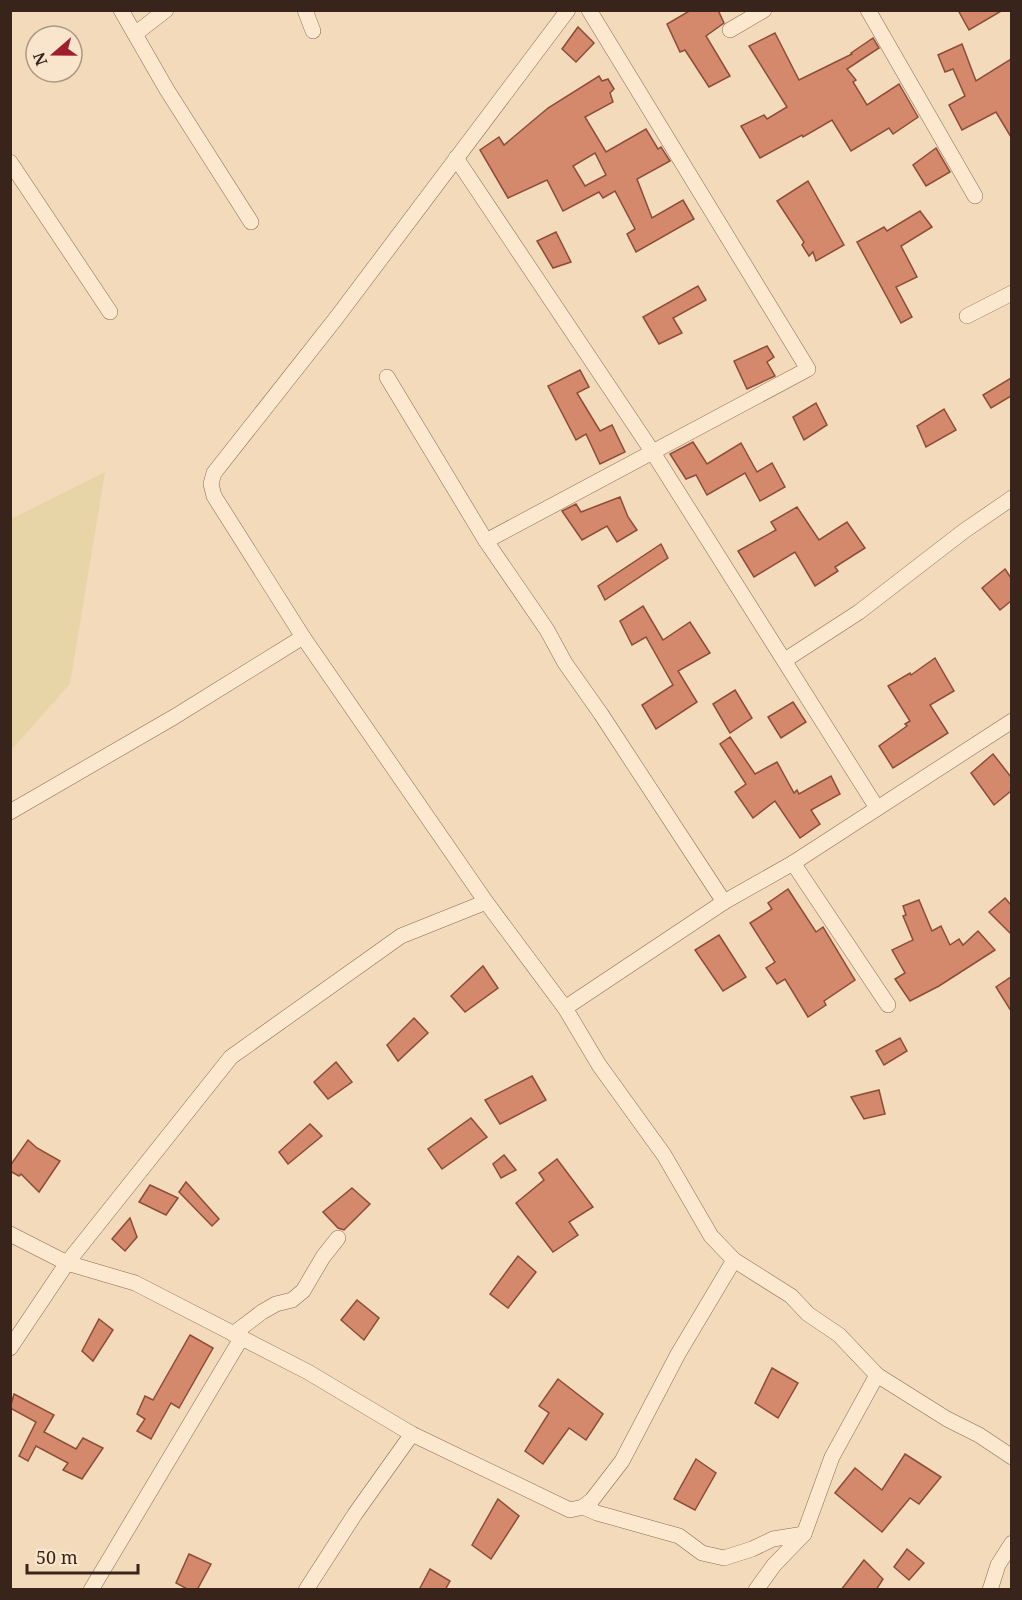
<svg xmlns="http://www.w3.org/2000/svg" width="1022" height="1600" font-family="'Noto Serif',serif">
  <style>
    .farmland { fill: #e8d5a7 }
    .building { fill: #d4896c; stroke: #8c4d37; stroke-width: 1.5; fill-rule: evenodd }
    .lines { fill: none; stroke-linecap: round; stroke-linejoin: round }
    .street-casing { stroke: #8a6953; stroke-width: 16 }
    .street { stroke: #fce8ce; stroke-width: 15 }
  </style>
  <rect width="100%" height="100%" fill="#f2dabb"/>
  <path class="farmland" d="M105,472L70,684L11,750V519Z"/>
  <g class="building">
    <path d="M691,10H718L724,23L706,36L730,76L709,87L685,50L680,52L667,24Z"/>
    <path d="M958,10H1003L969,30Z"/>
    <path d="M578,27L594,43L576,62L562,49Z"/>
    <path d="M775,33L799,80L852,54L851,53L873,38L879,48L847,69L856,80L853,82L867,105L899,84L918,117L893,134L889,128L851,151L832,120L803,137L802,135L760,158L741,126L764,115L767,119L787,107L749,46Z"/>
    <path d="M962,44L976,81L1011,59V137L996,112L962,130L949,105L965,96L953,69L945,72L938,55Z"/>
    <path d="M599,76L602,81L608,79L614,89L610,93L613,102L585,117L606,152L646,129L658,149L661,147L670,161L637,179L652,218L683,200L694,219L636,252L627,234L635,229L615,191L603,198L599,192L563,211L547,180L508,198L480,150L499,137L504,145L548,108ZM595,153L606,175L585,186L573,166Z"/>
    <path d="M936,148L950,172L926,186L913,165Z"/>
    <path d="M808,181L844,245L816,261L813,252L809,256L802,245L804,242L777,201Z"/>
    <path d="M920,211L932,227L901,246L917,277L896,287L912,317L901,323L857,242L884,227L887,231Z"/>
    <path d="M556,232L571,262L553,268L537,241Z"/>
    <path d="M698,286L706,300L673,318L682,333L659,344L643,317Z"/>
    <path d="M767,346L774,357L767,362L775,376L747,389L734,361Z"/>
    <path d="M580,370L589,387L577,393L600,431L612,425L625,452L600,464L586,434L576,440L548,386Z"/>
    <path d="M1011,378V396L991,408L983,395Z"/>
    <path d="M816,403L827,425L804,440L793,417Z"/>
    <path d="M944,409L956,430L926,447L917,426Z"/>
    <path d="M693,442L707,464L741,443L757,472L772,463L785,487L760,501L745,473L707,495L696,475L686,479L670,454Z"/>
    <path d="M620,497L628,517L637,530L617,542L607,526L582,540L562,511L576,504L581,512Z"/>
    <path d="M797,507L819,540L847,522L865,548L835,567L838,571L815,586L795,552L754,577L738,551L776,530L771,522Z"/>
    <path d="M661,544L668,558L605,600L598,586Z"/>
    <path d="M1005,569L1011,578V601L1000,610L982,588Z"/>
    <path d="M643,606L663,640L690,622L710,653L678,671L697,702L656,729L642,705L673,685L646,637L632,645L620,621Z"/>
    <path d="M935,658L954,691L930,705L948,733L893,768L879,746L907,726L905,724L910,721L888,686L910,673L911,675Z"/>
    <path d="M735,690L752,718L730,733L713,704Z"/>
    <path d="M793,702L806,722L781,738L768,717Z"/>
    <path d="M730,737L755,774L777,762L794,793L797,790L799,794L831,776L840,794L811,810L820,824L800,838L775,801L753,818L735,792L746,784L720,744Z"/>
    <path d="M993,754L1011,777V791L994,805L971,773Z"/>
    <path d="M788,889L816,932L823,927L855,980L824,1001L826,1005L808,1017L785,979L777,984L766,968L775,962L750,923L772,909L768,903Z"/>
    <path d="M1005,898L1011,905V934L989,912Z"/>
    <path d="M919,900L932,931L941,926L950,945L959,939L963,945L978,931L995,950L939,986L910,1001L895,979L905,973L892,950L913,940L903,916L906,915L903,906Z"/>
    <path d="M719,935L746,977L723,991L695,950Z"/>
    <path d="M483,966L498,988L465,1012L451,996Z"/>
    <path d="M1011,977V1011L996,987Z"/>
    <path d="M414,1018L428,1033L398,1061L387,1045Z"/>
    <path d="M900,1038L907,1051L884,1065L876,1051Z"/>
    <path d="M336,1062L352,1082L328,1099L314,1082Z"/>
    <path d="M532,1076L546,1100L500,1124L485,1100Z"/>
    <path d="M879,1090L885,1114L864,1119L851,1097Z"/>
    <path d="M471,1118L487,1137L442,1169L428,1149Z"/>
    <path d="M310,1124L322,1136L288,1164L279,1152Z"/>
    <path d="M28,1140L37,1148L60,1161L39,1192L21,1174L19,1176L10,1171V1166Z"/>
    <path d="M504,1155L516,1170L501,1178L493,1164Z"/>
    <path d="M557,1159L593,1207L569,1222L578,1235L553,1252L516,1203L544,1180L539,1173Z"/>
    <path d="M186,1182L219,1219L212,1226L179,1192Z"/>
    <path d="M150,1185L178,1198L166,1215L139,1202Z"/>
    <path d="M352,1188L370,1204L344,1230L338,1228L323,1212Z"/>
    <path d="M130,1218L137,1237L125,1251L112,1239Z"/>
    <path d="M518,1256L536,1272L508,1308L490,1294Z"/>
    <path d="M357,1300L379,1318L364,1340L341,1320Z"/>
    <path d="M99,1319L113,1330L93,1361L82,1351Z"/>
    <path d="M190,1335L213,1348L179,1408L171,1403L151,1439L137,1431L145,1419L137,1414L145,1396L153,1400Z"/>
    <path d="M772,1368L798,1383L778,1418L755,1403Z"/>
    <path d="M558,1379L603,1414L586,1440L569,1428L543,1464L525,1451L549,1413L539,1406Z"/>
    <path d="M14,1394L54,1415L44,1432L76,1449L83,1438L103,1448L82,1479L63,1470L68,1463L36,1446L28,1461L19,1456L36,1422L10,1408Z"/>
    <path d="M905,1454L941,1477L919,1504L910,1498L882,1532L835,1493L855,1468L882,1490Z"/>
    <path d="M696,1459L716,1473L695,1510L674,1499Z"/>
    <path d="M498,1499L519,1516L491,1559L472,1545Z"/>
    <path d="M907,1549L924,1563L909,1580L894,1567Z"/>
    <path d="M189,1554L211,1564L197,1590H189L176,1583Z"/>
    <path d="M864,1560L883,1579L876,1590H841Z"/>
    <path d="M430,1569L450,1581L445,1590H419Z"/>
  </g>
  <g class="lines">
    <g class="street-casing">
      <g id="street">
        <path d="M121,10L167,90L251,222"/>
        <path d="M305,10L313,31"/>
        <path d="M568,10L337,317L214,473L211,484L214,496L303,637L486,902L565,1008L599,1065L664,1155L711,1236L734,1260L791,1296L808,1314L839,1335L877,1375L947,1419L979,1435L1012,1457"/>
        <path d="M868,10L975,196"/>
        <path d="M730,30L764,10"/>
        <path d="M135,34L166,10"/>
        <path d="M456,158L652,451L877,808"/>
        <path d="M10,162L110,312"/>
        <path d="M967,316L1012,293"/>
        <path d="M387,377L486,541L547,630L565,663L601,714L724,902"/>
        <path d="M486,541L808,369L589,10"/>
        <path d="M785,660L859,612L964,531L1012,498"/>
        <path d="M10,812L174,717L303,637"/>
        <path d="M793,863L888,1005"/>
        <path d="M565,1008L724,902L793,863L1012,721"/>
        <path d="M10,1234L67,1263L135,1283L308,1372L412,1434L570,1510L583,1507L592,1500L622,1461L678,1354L734,1260"/>
        <path d="M233,1334L262,1312L276,1304L292,1300L303,1291L323,1257L338,1238"/>
        <path d="M10,1348L67,1263L231,1057L401,936L486,902"/>
        <path d="M583,1507L597,1513L679,1536L702,1553L724,1558L752,1549L773,1539L804,1534"/>
        <path d="M91,1590L242,1337"/>
        <path d="M306,1590L355,1514L412,1434"/>
        <path d="M756,1590L774,1565L804,1534L832,1457L877,1375"/>
        <path d="M990,1590L998,1565L1012,1543"/>
      </g>
    </g>
    <use href="#street" class="street"/>
  </g>
  <rect width="1022" height="1600" fill="none" stroke="#38241a" stroke-width="24"/>
  <g transform="translate(54 54) rotate(250)"><circle r="28" fill="#f9e5cb" stroke="#ac9884" stroke-width="1.5"/>
  <path d="M0-4.5L10 22L0 15L-10 22Z" fill="#9f1d30"/>
  <text y="-9" font-size="16" font-weight="bold" text-anchor="middle" fill="#38241a">N</text>
  </g>
  <path d="M27 1564v9h111v-9" fill="none" stroke="#38241a" stroke-width="3"/>
  <text x="36" y="1564" font-size="18" fill="#38241a" stroke="#f9e5cb" stroke-width="4.5" paint-order="stroke">50 m</text>
</svg>
